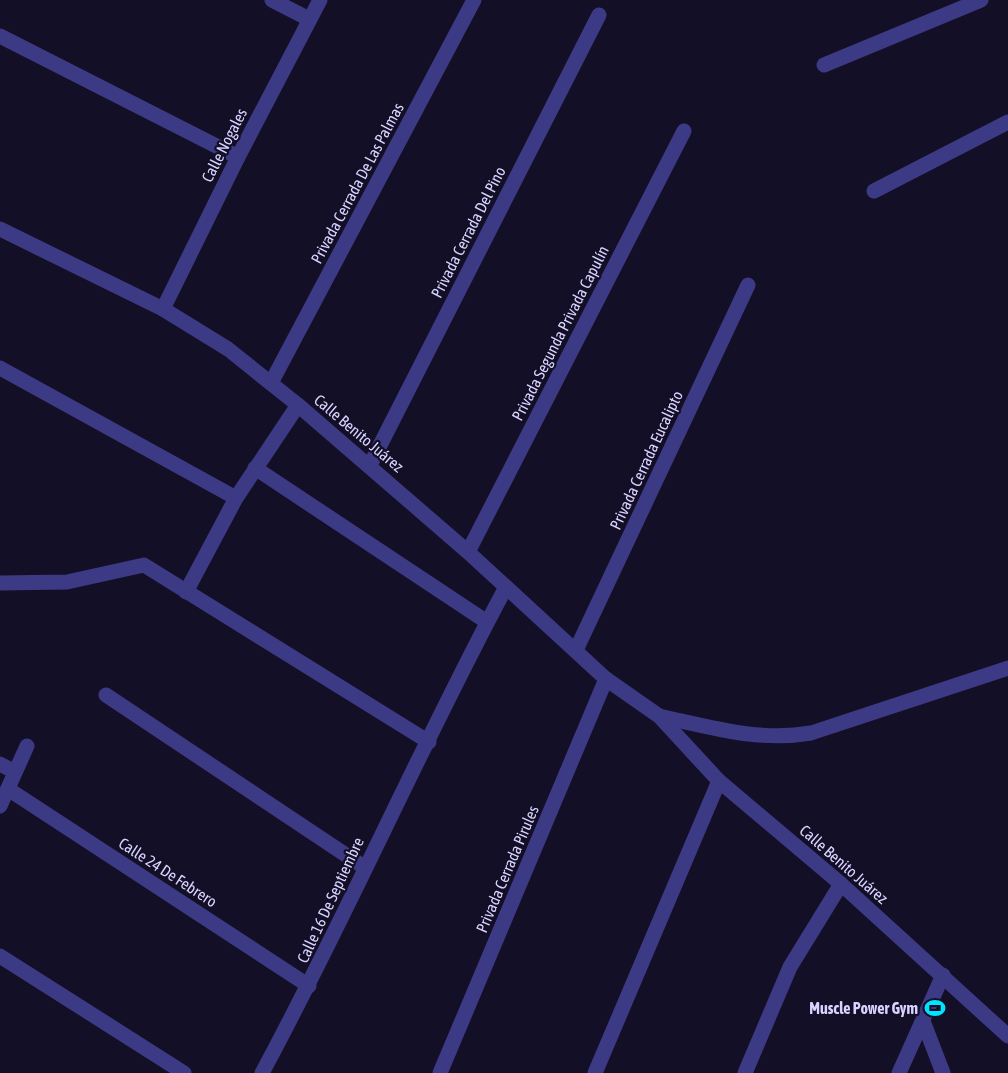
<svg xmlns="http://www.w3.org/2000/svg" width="1008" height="1073" font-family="'Asap Condensed',sans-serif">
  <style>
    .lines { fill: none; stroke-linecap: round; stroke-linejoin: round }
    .minor { stroke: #3d3a85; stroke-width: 15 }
    .labels { text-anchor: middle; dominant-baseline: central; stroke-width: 4.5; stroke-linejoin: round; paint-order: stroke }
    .street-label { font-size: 16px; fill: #d9d4ff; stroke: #130f26 }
    .poi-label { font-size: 16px; font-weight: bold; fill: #d9d4ff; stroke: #130f26; text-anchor: end }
  </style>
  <rect width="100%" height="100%" fill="#130f26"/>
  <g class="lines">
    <g class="minor">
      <path d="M272,0L309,19"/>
      <path d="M0,36L238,157"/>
      <path d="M824,65L981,0"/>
      <path d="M874,191L1008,122"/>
      <path d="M0,229L163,309L228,349L298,405L468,552L606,679L659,716L719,781L841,884L1008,1036"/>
      <path d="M163,309L238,157L320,0"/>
      <path d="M0,368L236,498"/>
      <path d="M271,383L474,0"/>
      <path d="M370,465L599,15"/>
      <path d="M255,468L487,622"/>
      <path d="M468,552L684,131"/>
      <path d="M0,583L67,582L144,565L429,742"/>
      <path d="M186,592L236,498L298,405"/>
      <path d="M576,650L748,285"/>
      <path d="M106,695L364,867"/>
      <path d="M659,716C710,727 758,742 811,733L1008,668"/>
      <path d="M0,764L15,772"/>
      <path d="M8,789L309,986"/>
      <path d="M0,806L27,746"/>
      <path d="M0,956L184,1073"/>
      <path d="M923,1021L943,1073"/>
      <path d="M262,1073C348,914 420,747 506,587"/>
      <path d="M440,1073L606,679"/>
      <path d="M595,1073L719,781"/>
      <path d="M745,1073L790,967L841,884"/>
      <path d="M899,1073L943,975"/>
    </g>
  </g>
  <defs>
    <g id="stadium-bare" transform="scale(1.62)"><path d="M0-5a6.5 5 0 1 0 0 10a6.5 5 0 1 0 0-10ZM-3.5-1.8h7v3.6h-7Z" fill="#00e5ff" stroke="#130f26" stroke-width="2.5" paint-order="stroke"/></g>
  </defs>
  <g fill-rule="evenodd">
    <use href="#stadium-bare" x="935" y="1008"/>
  </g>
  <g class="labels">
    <g class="street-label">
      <text transform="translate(224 145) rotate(-63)">Calle Nogales</text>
      <text transform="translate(357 183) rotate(-62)">Privada Cerrada De Las Palmas</text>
      <text transform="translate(468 232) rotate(-63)">Privada Cerrada Del Pino</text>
      <text transform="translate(560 333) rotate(-63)">Privada Segunda Privada Capulín</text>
      <text transform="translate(359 433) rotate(40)">Calle Benito Juárez</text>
      <text transform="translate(646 460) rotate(-65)">Privada Cerrada Eucalipto</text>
      <text transform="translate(844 864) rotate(41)">Calle Benito Juárez</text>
      <text transform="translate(507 869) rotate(-67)">Privada Cerrada Pirules</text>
      <text transform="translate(168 872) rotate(33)">Calle 24 De Febrero</text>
      <text transform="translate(330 900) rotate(-65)">Calle 16 De Septiembre</text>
    </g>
    <g class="poi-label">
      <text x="918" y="1008">Muscle Power Gym</text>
    </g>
  </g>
</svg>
